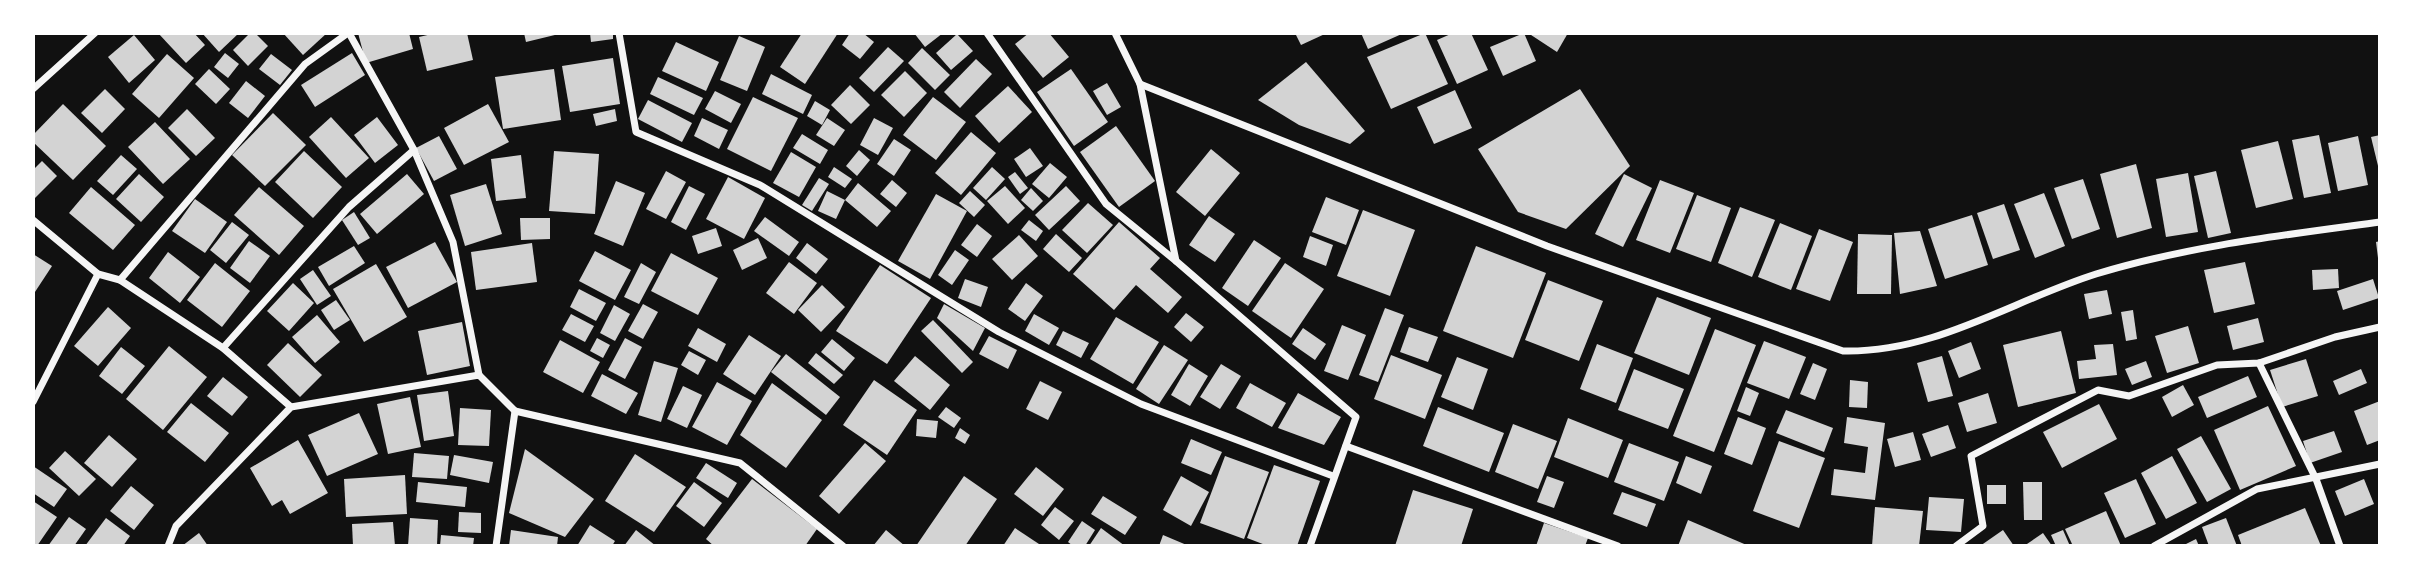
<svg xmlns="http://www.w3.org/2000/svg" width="2413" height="579" font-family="Arial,sans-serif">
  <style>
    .building { fill: #d3d3d3 }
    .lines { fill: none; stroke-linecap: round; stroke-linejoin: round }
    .minor { stroke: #f5f5f5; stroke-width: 7 }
  </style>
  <rect width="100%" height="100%" fill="#111"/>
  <g class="building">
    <path d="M158,33H194L205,45L186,63Z"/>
    <path d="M202,33H239L219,52Z"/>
    <path d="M250,33H255L268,46L248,66L233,50Z"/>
    <path d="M283,33H327L303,55Z"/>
    <path d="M358,33H409L413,49L366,63Z"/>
    <path d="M436,33H467L473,60L427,71L419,37Z"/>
    <path d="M524,33H559V34L526,42Z"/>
    <path d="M590,33H613V39L591,42Z"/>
    <path d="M802,33H838L805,84L780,67Z"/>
    <path d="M850,33H863L874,42L860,59L842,45Z"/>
    <path d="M914,33H943L925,47Z"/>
    <path d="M1029,33H1049L1069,57L1043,78L1015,44Z"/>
    <path d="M1295,33H1327L1301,45Z"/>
    <path d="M1361,33H1404L1368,49Z"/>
    <path d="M1425,33L1448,84L1391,109L1367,57Z"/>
    <path d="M1453,33H1471L1488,70L1457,84L1437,40Z"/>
    <path d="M1524,33L1536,61L1503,76L1490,47Z"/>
    <path d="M1528,33H1568L1557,52Z"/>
    <path d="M957,34L973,51L951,70L936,53Z"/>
    <path d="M134,35L155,60L129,83L108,57Z"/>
    <path d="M739,36L765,47L747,91L720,80Z"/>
    <path d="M676,42L719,62L706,91L662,71Z"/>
    <path d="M888,47L904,61L874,92L859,78Z"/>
    <path d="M922,48L950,75L935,90L908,63Z"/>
    <path d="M225,53L239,64L228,78L214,67Z"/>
    <path d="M352,53L365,75L315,107L301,85Z"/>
    <path d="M167,54L194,78L159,118L132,94Z"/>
    <path d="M271,54L292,70L280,85L259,69Z"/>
    <path d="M613,58L620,104L570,112L562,66Z"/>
    <path d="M976,59L992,74L960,108L944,92Z"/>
    <path d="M1306,62L1365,131L1350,144L1299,125L1258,100Z"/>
    <path d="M209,69L230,89L216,104L195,84Z"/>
    <path d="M554,69L561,120L503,129L495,77Z"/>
    <path d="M1071,69L1108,122L1074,146L1037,92Z"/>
    <path d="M905,71L927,93L904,117L881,95Z"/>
    <path d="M771,74L812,95L803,114L762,94Z"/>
    <path d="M658,77L703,98L694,115L650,94Z"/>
    <path d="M246,81L265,96L248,118L229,103Z"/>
    <path d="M1107,83L1121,107L1107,115L1093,91Z"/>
    <path d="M850,85L870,105L851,124L831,105Z"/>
    <path d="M1008,86L1032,112L999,143L975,116Z"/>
    <path d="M105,89L125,109L102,133L81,113Z"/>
    <path d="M1580,89L1630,166L1566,229L1518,212L1478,149Z"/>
    <path d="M1455,90L1472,128L1434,144L1417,107Z"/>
    <path d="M715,91L741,104L731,123L705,109Z"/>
    <path d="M753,97L798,118L771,171L727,149Z"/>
    <path d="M933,97L966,122L936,160L903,135Z"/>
    <path d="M648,100L692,123L682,142L638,119Z"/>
    <path d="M815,101L830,110L822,125L807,116Z"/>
    <path d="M63,104L106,146L73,180L33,142V135Z"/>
    <path d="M488,104L509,142L464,165L444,128Z"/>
    <path d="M187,109L215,138L196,156L168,128Z"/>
    <path d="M615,109L617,121L596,126L593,114Z"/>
    <path d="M273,113L306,145L265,186L232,155Z"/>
    <path d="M331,117L369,158L346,178L309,137Z"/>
    <path d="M377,117L398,145L375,163L354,135Z"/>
    <path d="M702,118L728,130L719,149L694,136Z"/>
    <path d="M827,118L845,130L834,146L816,135Z"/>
    <path d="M874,118L893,128L878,155L860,145Z"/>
    <path d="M155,122L190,159L163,184L128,147Z"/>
    <path d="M1116,126L1155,181L1119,207L1080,152Z"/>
    <path d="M971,132L996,153L961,195L935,173Z"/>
    <path d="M802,134L828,150L820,164L793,148Z"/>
    <path d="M2319,135L2331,193L2304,198L2292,140Z"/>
    <path d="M2380,135V170H2379L2371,137Z"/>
    <path d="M439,136L457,169L434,181L416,148Z"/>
    <path d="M2358,136L2368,185L2338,191L2328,143Z"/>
    <path d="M894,139L911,150L894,176L877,164Z"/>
    <path d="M2278,141L2293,199L2256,208L2241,150Z"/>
    <path d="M1030,148L1043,166L1026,177L1014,159Z"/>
    <path d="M1211,149L1240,173L1205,216L1176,192Z"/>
    <path d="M859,150L870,160L857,176L846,166Z"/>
    <path d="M304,151L342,187L313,218L275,182Z"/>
    <path d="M554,151L599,154L595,214L549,211Z"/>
    <path d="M791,152L816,167L799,197L773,183Z"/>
    <path d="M121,155L137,169L113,195L97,181Z"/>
    <path d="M521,155L526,198L496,201L491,159Z"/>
    <path d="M42,161L57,176L33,200V170Z"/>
    <path d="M1050,163L1067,177L1049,198L1032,184Z"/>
    <path d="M2136,164L2152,228L2117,238L2100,174Z"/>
    <path d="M834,167L852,179L845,188L828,177Z"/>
    <path d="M992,167L1005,179L986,200L973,188Z"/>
    <path d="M666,171L686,182L666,219L646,209Z"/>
    <path d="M2216,171L2231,233L2208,238L2194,176Z"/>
    <path d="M1015,172L1028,188L1020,194L1008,177Z"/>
    <path d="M2188,173L2198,232L2166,237L2156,179Z"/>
    <path d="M139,174L164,197L141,222L116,199Z"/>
    <path d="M407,174L424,194L377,234L360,214Z"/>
    <path d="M1624,174L1652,188L1623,247L1595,234Z"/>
    <path d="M728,177L765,198L744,239L706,219Z"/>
    <path d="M819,178L829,184L812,211L802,205Z"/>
    <path d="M2083,179L2100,229L2072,239L2054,188Z"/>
    <path d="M892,180L907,193L896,207L880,194Z"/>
    <path d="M1660,180L1694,193L1670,253L1636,240Z"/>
    <path d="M616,181L645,193L623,246L594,234Z"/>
    <path d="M858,183L891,211L877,227L845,200L836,219L818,211L827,191L845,200Z"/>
    <path d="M486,184L502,234L465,246L450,195Z"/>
    <path d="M689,186L705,194L686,230L671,222Z"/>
    <path d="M1005,186L1025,208L1008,224L987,201Z"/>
    <path d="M1066,186L1080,201L1049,230L1035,215Z"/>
    <path d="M91,187L135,225L113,250L69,213Z"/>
    <path d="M259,187L304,226L279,255L234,215Z"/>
    <path d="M1031,188L1043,201L1033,211L1021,200Z"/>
    <path d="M970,191L985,205L974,217L959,203Z"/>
    <path d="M2044,193L2065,246L2035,258L2014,204Z"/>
    <path d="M936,194L967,211L930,279L898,261Z"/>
    <path d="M1697,195L1731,208L1711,262L1676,249Z"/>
    <path d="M1326,197L1359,210L1346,245L1312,232Z"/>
    <path d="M195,199L227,222L205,253L172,231Z"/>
    <path d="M1088,203L1113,225L1087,253L1062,230Z"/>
    <path d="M2004,204L2020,250L1993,259L1977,213Z"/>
    <path d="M1740,207L1775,220L1752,277L1718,263Z"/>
    <path d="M1363,210L1415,230L1390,296L1337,276Z"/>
    <path d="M354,212L370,238L358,245L342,220Z"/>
    <path d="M1972,215L1988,265L1945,279L1928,229Z"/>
    <path d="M1209,216L1235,234L1215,262L1189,245Z"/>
    <path d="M765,217L799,242L789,256L754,231Z"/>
    <path d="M520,218H550V239L521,240Z"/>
    <path d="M1029,220L1043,231L1036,241L1021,230Z"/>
    <path d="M232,222L249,235L226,263L210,250Z"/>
    <path d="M1119,222L1160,258L1150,269L1182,297L1168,313L1136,285L1114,310L1073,274Z"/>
    <path d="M1780,223L1812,236L1791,290L1758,277Z"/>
    <path d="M977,224L992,236L977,257L961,245Z"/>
    <path d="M716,228L722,246L698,254L692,236Z"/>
    <path d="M1819,229L1853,242L1830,301L1796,289Z"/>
    <path d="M1920,231L1937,286L1900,294L1894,233Z"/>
    <path d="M1056,234L1082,258L1069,272L1043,249Z"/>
    <path d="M1858,234L1892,235L1891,294H1857Z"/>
    <path d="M1019,235L1038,256L1012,280L992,259Z"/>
    <path d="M1310,236L1333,245L1326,266L1303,257Z"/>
    <path d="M758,238L767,258L742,270L733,250Z"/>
    <path d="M1254,240L1281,258L1248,306L1222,288Z"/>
    <path d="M249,241L270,256L250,283L230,268Z"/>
    <path d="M2380,241V258H2378L2376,242Z"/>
    <path d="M435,242L457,282L408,308L386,267Z"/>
    <path d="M532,243L537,282L476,290L471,252Z"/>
    <path d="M807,243L828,259L816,274L796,258Z"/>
    <path d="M354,246L365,263L329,286L318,267Z"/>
    <path d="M1476,246L1546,273L1513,358L1443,331Z"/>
    <path d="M955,250L969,260L952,285L938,275Z"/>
    <path d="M595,251L631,270L615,300L579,281Z"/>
    <path d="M168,252L200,277L180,303L149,278Z"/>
    <path d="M671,253L718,278L698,315L651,291Z"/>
    <path d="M33,254L52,266L33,295Z"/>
    <path d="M789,262L817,283L794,314L766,293Z"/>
    <path d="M2245,262L2255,304L2214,313L2204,270Z"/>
    <path d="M215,263L250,291L222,327L187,300Z"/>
    <path d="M641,263L656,272L639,304L624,297Z"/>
    <path d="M1285,263L1324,289L1291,338L1252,311Z"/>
    <path d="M376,264L407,317L364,342L333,289Z"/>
    <path d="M880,265L931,298L887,364L836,331Z"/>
    <path d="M2338,269L2339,288L2313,290L2312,270Z"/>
    <path d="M313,270L331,296L317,305L300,279Z"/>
    <path d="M965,279L988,287L981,307L958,298Z"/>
    <path d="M2373,279L2379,298L2343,310L2337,291Z"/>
    <path d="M1548,280L1603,301L1579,361L1525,340Z"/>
    <path d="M293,283L314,303L289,331L267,311Z"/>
    <path d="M1026,283L1043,296L1025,321L1008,309Z"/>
    <path d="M822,285L845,307L821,332L798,310Z"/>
    <path d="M579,289L606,303L596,321L570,307Z"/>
    <path d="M2107,290L2112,314L2089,319L2084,294Z"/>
    <path d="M1657,297L1711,318L1689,375L1634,353Z"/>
    <path d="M336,300L350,320L334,330L321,310Z"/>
    <path d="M643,304L658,312L643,339L628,331Z"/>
    <path d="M944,304L985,328L973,351L937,318Z"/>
    <path d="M614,305L630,314L615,341L600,333Z"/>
    <path d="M108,307L131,328L98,366L74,346Z"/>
    <path d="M1385,308L1404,315L1378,382L1359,375Z"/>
    <path d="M2133,310L2137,339L2126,341L2121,312Z"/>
    <path d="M1186,313L1204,327L1191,342L1174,327Z"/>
    <path d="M571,314L594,326L585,342L562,330Z"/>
    <path d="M1034,314L1059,328L1049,345L1025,331Z"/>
    <path d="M317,315L340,342L315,363L292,337Z"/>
    <path d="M1116,317L1159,342L1133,384L1090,359Z"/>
    <path d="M2258,318L2264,342L2233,350L2227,326Z"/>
    <path d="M933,320L973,362L962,373L921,331Z"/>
    <path d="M462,322L470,366L427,375L418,331Z"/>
    <path d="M1342,325L1366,335L1348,380L1324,371Z"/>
    <path d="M2188,326L2199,363L2167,373L2155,336Z"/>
    <path d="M1409,327L1438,337L1428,362L1400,352Z"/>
    <path d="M698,328L726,344L717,362L688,346Z"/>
    <path d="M1303,328L1326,344L1315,360L1292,344Z"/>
    <path d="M1715,329L1756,345L1714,452L1673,436Z"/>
    <path d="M1063,331L1089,343L1081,358L1056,345Z"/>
    <path d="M2061,331L2076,393L2018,407L2003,345Z"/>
    <path d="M749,335L781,356L755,395L723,374Z"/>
    <path d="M989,336L1017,350L1008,369L979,354Z"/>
    <path d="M597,338L610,345L603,358L590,351Z"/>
    <path d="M625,338L642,347L625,379L608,370Z"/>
    <path d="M832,339L855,358L844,371L821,352Z"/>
    <path d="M560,340L600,362L583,393L543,372Z"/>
    <path d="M1764,341L1806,357L1789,399L1747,383Z"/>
    <path d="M1971,342L1981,369L1959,378L1948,351Z"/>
    <path d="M288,343L322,375L300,397L267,365Z"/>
    <path d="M1597,344L1633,358L1616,403L1580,389Z"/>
    <path d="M2113,344L2117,375L2079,379L2077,361L2096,359L2094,345Z"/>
    <path d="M1164,345L1188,360L1159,404L1136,389Z"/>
    <path d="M169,346L207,377L163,430L126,399Z"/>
    <path d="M121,347L145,366L122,394L99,376Z"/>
    <path d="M689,351L706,360L698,375L681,365Z"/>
    <path d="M816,353L843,375L834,384L808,363Z"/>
    <path d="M786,354L840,397L826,415L771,372Z"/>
    <path d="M1391,355L1442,375L1425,419L1374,399Z"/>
    <path d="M915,356L950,385L930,410L894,381Z"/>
    <path d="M1942,356L1953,396L1928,402L1917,363Z"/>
    <path d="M1457,357L1488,369L1473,410L1441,397Z"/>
    <path d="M2306,359L2318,396L2282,407L2270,370Z"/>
    <path d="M654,361L678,368L661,422L638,415Z"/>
    <path d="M2146,361L2152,377L2132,385L2125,369Z"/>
    <path d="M1813,363L1827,369L1815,400L1800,394Z"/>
    <path d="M1189,364L1208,376L1190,406L1171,395Z"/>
    <path d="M1221,364L1241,376L1220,409L1200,397Z"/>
    <path d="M1634,369L1684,389L1668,429L1618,410Z"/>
    <path d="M2361,369L2367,383L2339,395L2333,381Z"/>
    <path d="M602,374L638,393L626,414L591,396Z"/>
    <path d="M2248,376L2257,397L2207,418L2198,397Z"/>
    <path d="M223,377L248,397L232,416L207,396Z"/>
    <path d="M874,380L917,410L887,455L843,425Z"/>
    <path d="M1850,380L1868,382L1867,408L1849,407Z"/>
    <path d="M1040,381L1062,392L1048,420L1026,409Z"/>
    <path d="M717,382L752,401L727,445L692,427Z"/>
    <path d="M772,383L822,420L786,468L740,435Z"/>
    <path d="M1250,383L1286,403L1272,427L1236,408Z"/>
    <path d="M2183,385L2194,405L2172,417L2162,397Z"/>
    <path d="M683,386L702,395L687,428L667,419Z"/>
    <path d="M1746,387L1759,393L1750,416L1737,411Z"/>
    <path d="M448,391L454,436L424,441L417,395Z"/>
    <path d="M1298,393L1341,417L1324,445L1278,428Z"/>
    <path d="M1988,393L1997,423L1967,432L1958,403Z"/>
    <path d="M410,397L421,447L388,454L377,404Z"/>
    <path d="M2380,401V440L2367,445L2354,411Z"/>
    <path d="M191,403L229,433L205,462L167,432Z"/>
    <path d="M2099,404L2117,439L2062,468L2043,432Z"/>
    <path d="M2268,406L2296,466L2240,490L2214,430Z"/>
    <path d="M946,407L961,418L954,428L938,417Z"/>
    <path d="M1438,407L1504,433L1489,472L1423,446Z"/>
    <path d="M460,408L491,410L489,446L458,445Z"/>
    <path d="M1786,410L1833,428L1824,452L1776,433Z"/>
    <path d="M359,413L378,454L327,476L308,435Z"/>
    <path d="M1738,417L1766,428L1752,465L1724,454Z"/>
    <path d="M1847,417L1885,423L1875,500L1831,495L1834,469L1865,473L1868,447L1844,443Z"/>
    <path d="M1568,418L1623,440L1608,478L1554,457Z"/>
    <path d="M917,419L938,421L936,438L916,436Z"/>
    <path d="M1513,424L1557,441L1538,489L1495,472Z"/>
    <path d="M1948,425L1956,448L1931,457L1922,434Z"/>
    <path d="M960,428L970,435L965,444L955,438Z"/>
    <path d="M2334,431L2342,452L2310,463L2303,441Z"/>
    <path d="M1913,432L1921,460L1895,467L1887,439Z"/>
    <path d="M109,435L137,459L112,487L84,463Z"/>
    <path d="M2201,436L2231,489L2207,502L2177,449Z"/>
    <path d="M1191,439L1222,452L1211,475L1181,463Z"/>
    <path d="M298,440L328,493L290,514L282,500L272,506L250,468Z"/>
    <path d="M1779,441L1825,458L1799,528L1753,511Z"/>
    <path d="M865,443L886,461L839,514L819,496Z"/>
    <path d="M1629,443L1679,462L1664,501L1614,482Z"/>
    <path d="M525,449L594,499L565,537L509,513Z"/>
    <path d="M65,451L96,479L79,496L49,468Z"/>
    <path d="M414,453L449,456L447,479L412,477Z"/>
    <path d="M635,454L686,487L654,532L605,501Z"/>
    <path d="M454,455L493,462L489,483L450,475Z"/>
    <path d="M1225,456L1269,472L1244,539L1200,523Z"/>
    <path d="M1686,456L1712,466L1701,494L1676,483Z"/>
    <path d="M2172,456L2197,503L2166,519L2141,473Z"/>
    <path d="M706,463L737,483L728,498L696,478Z"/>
    <path d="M1274,465L1320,481L1297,546H1268L1247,538Z"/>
    <path d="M33,466L67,489L54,507L33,493Z"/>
    <path d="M1036,467L1064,489L1043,516L1014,494Z"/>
    <path d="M405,475L407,514L346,517L344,479Z"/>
    <path d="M964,476L997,499L965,546H916Z"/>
    <path d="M1181,476L1209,492L1191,526L1163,510Z"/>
    <path d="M1547,476L1564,482L1554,508L1537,502Z"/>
    <path d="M752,479L817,529L805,546H714L706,539Z"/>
    <path d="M2136,479L2156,524L2125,538L2104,493Z"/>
    <path d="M2364,479L2374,504L2345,516L2335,491Z"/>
    <path d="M418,482L467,487L465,507L416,502Z"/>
    <path d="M694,482L722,503L704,527L676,506Z"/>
    <path d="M2023,482H2042V520H2024Z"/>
    <rect x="1987" y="485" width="19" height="19"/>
    <path d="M131,486L154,505L134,530L110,511Z"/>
    <path d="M1413,490L1473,509L1461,546H1395Z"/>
    <path d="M1622,492L1656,504L1647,527L1613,514Z"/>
    <path d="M1103,496L1137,517L1125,535L1091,514Z"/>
    <path d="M1929,497L1964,499L1961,532L1926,530Z"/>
    <path d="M33,501L57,517L37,546H33Z"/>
    <path d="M1055,507L1074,521L1059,540L1041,525Z"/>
    <path d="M1875,507L1923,511L1919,546H1872Z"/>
    <path d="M2305,508L2321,546H2242L2238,535Z"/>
    <path d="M2106,511L2121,546H2073L2065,529Z"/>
    <path d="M459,512L481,513V533L458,532Z"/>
    <path d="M69,517L86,529L74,546H48Z"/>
    <path d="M106,518L130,536L123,546H85Z"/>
    <path d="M410,518L438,520L437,546H408Z"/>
    <path d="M2226,518L2237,546H2209L2202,527Z"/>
    <path d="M1688,520L1749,546H1678Z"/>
    <path d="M1082,521L1095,530L1085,546H1073L1068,542Z"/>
    <path d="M393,522L395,546H353L352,524Z"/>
    <path d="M1544,523L1588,538L1585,546H1536Z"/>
    <path d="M590,525L615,541L612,546H577Z"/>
    <path d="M1015,528L1042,546H1003Z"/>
    <path d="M1101,528L1125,546H1089Z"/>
    <path d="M511,530L558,537L557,546H509Z"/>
    <path d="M636,530L656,546H624Z"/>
    <path d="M886,530L905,546H873Z"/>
    <path d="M2003,530L2014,546H1980Z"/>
    <path d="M2063,530L2070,546H2056L2051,535Z"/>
    <path d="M199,533L208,546H182Z"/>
    <path d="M2043,533L2052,546H2024Z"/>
    <path d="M441,535L474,538L473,546H440Z"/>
    <path d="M1163,535L1189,546H1159Z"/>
    <path d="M2196,539L2199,546H2182Z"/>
  </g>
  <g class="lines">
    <g class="minor">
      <path d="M349,33L414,150L453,242L479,375"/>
      <path d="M619,33L636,132L760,185L999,332L1141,404L1333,476"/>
      <path d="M987,33L1106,204L1176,261"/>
      <path d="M1115,33L1140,84L1547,246L1843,351C1935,353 2011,301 2096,274C2188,246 2284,235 2380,222"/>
      <path d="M1140,84L1176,261L1356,417L1310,546"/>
      <path d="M33,89L95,33"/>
      <path d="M33,220L98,274L120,280L223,348L291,407"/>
      <path d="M120,280L305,64L348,33"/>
      <path d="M223,348L349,207L414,150"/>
      <path d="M2259,363L2316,479L2340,546"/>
      <path d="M33,402L98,274"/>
      <path d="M1346,446L1618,546"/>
      <path d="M168,546L176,526L291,407L479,375L515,411L740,463L843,546"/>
      <path d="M496,546L515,411"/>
      <path d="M1956,546L1983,526L1971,456L2098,390L2129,396L2217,365L2259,363L2335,337L2380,327"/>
      <path d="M2154,546L2257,489L2380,464"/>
    </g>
  </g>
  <rect width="2413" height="579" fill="none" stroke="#ffffff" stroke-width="70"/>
</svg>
